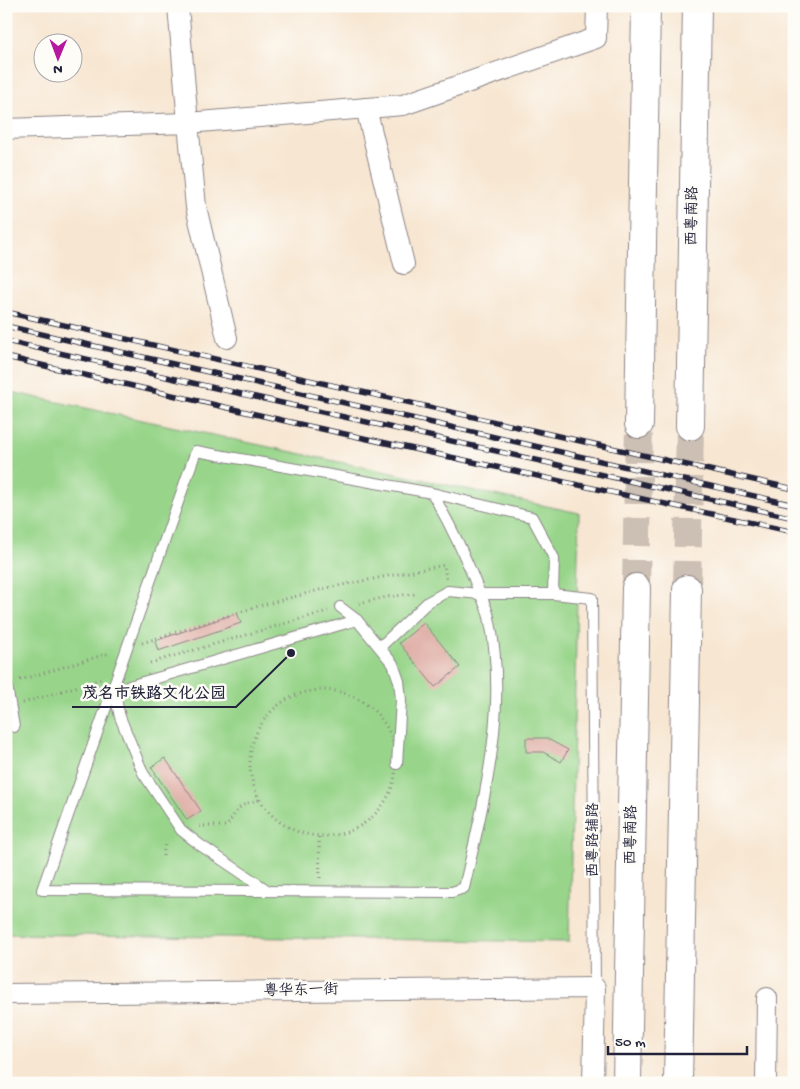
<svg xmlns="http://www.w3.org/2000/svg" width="800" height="1089" font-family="'Gochi Hand','LXGW WenKai TC',sans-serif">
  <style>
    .green { fill: #98d58a; stroke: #5d7c62 }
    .building { fill: #deaba3 }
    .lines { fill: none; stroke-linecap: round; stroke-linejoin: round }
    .primary-tunnel { stroke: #ccbfb3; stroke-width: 28; stroke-dasharray: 28 14; stroke-linecap: butt }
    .service-casing { stroke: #8c8486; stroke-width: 12 }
    .minor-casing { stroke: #8c8486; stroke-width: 22 }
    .primary-casing { stroke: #8c8486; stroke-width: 30 }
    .path { stroke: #8c8486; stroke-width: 3; stroke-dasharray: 1 4; stroke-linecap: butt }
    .service { stroke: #fff; stroke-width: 10 }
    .minor { stroke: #fff; stroke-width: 20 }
    .primary { stroke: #fff; stroke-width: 28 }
    .rail-casing { stroke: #22223b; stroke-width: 5.5 }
    .rail { stroke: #fdfcf7; stroke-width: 4; stroke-dasharray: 11; stroke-linecap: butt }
    .labels { text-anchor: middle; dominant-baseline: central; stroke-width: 5; stroke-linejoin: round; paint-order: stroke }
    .street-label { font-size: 15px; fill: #22223b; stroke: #fdfcf7 }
    .leader { fill: none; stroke: #22223b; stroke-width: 2 }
    .callout-dot { fill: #22223b; stroke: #fdfcf7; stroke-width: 2 }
    .callout-label { font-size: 16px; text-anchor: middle; font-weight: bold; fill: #22223b; stroke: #fdfcf7; stroke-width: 5; stroke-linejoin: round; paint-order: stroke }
  </style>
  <rect width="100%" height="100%" fill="#fdfcf7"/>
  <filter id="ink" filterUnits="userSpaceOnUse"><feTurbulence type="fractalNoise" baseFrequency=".02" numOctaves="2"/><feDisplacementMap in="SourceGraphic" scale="10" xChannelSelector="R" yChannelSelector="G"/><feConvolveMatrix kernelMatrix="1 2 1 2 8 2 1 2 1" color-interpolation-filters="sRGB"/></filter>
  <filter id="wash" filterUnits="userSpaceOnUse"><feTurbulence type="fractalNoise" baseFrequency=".0096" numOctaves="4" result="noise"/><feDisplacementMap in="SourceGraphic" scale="20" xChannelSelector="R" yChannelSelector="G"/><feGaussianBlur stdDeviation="1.12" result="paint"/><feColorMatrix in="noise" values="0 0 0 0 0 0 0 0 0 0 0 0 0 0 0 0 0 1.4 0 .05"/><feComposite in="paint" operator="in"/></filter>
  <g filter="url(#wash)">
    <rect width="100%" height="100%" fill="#f7e6d1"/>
    <path class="green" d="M6,391L579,513L569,942L6,934Z"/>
    <g id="blocks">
      <g class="building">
        <path d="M237,613L241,623L158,651L155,641Z"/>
        <path d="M424,623L460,667L435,687L399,643Z"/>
        <path d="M526,738H546L568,750L561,762L543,752H526Z"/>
        <path d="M165,758L201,811L187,820L151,767Z"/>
      </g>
    </g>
  </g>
  <g filter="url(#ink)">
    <use href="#blocks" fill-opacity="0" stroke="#8c8486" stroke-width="1"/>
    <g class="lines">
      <g class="primary-tunnel">
        <path d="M636,588L639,424"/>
        <path d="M687,589L690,426"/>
      </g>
      <g class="service-casing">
        <g id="service">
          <path d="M432,493C450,524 465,555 478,589C482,598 487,608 489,617C509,707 484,800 464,888L452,892L42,890L196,451L432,493L532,517L554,558L553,594L592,598L595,988"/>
          <path d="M340,607L357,620L393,664L399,681L401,700L397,764"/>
          <path d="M380,647L428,602L448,591L480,594H553"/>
          <path d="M6,680L14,727"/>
          <path d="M114,690L120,717L143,773L181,830L200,845L267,890"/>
          <path d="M112,691L357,620"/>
        </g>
      </g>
      <g class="minor-casing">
        <g id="minor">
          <path d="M178,6L188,123L403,105L596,38L597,6"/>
          <path d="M366,108L404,264"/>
          <path d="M6,129L188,123L196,207L227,338"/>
          <path d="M6,994L595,988L593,1083"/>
          <path d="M766,1083L767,998"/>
        </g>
      </g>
      <g class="primary-casing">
        <g id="primary">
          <path d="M639,424L646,6"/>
          <path d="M690,426L697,6"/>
          <path d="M627,1083L636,588"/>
          <path d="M678,1083L687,589"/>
        </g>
      </g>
      <g class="path">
        <path d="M359,603L392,596L417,594"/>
        <path d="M142,643L259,606L327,588L444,565L446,579"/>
        <path d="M150,663L328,611"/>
        <path d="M20,680L110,653"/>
        <circle cx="323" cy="763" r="73"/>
        <path d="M23,703L101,679"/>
        <path d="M199,826H227C238,809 238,804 259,800"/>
        <path d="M319,837L320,878"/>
        <path d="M163,856L165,843"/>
      </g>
      <use href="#service" class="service"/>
      <use href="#minor" class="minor"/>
      <use href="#primary" class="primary"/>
      <g class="rail-casing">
        <g id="rail">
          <path d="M6,312L794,489"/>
          <path d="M6,326L794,505"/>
          <path d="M6,341L794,518"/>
          <path d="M6,357L290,422L794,532"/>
        </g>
      </g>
      <use href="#rail" class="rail"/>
    </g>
  </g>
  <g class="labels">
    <g class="street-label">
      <text transform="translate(693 216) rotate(-89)">西粤南路</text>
      <text transform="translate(632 835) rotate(-89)">西粤南路</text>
      <text transform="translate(594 840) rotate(-90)">西粤路辅路</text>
      <text transform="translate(301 991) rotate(-1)">粤华东一街</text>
    </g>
  </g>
  <path class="leader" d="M291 653L236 707H72"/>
  <circle class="callout-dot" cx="291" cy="653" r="5"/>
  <g class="callout-label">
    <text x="154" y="698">茂名市铁路文化公园</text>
  </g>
  <rect width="800" height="1089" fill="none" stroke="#fdfcf7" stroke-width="25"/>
  <g transform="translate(58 58) rotate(181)"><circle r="24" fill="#fdfcf7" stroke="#a5a5ac"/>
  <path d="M0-4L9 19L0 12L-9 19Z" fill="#b5179e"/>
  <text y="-8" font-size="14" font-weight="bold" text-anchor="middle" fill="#22223b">N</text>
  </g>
  <path d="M608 1046v8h139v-8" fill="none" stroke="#22223b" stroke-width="2.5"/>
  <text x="615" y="1046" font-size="15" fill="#22223b" stroke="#fdfcf7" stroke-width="4" paint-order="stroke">50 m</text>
</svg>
